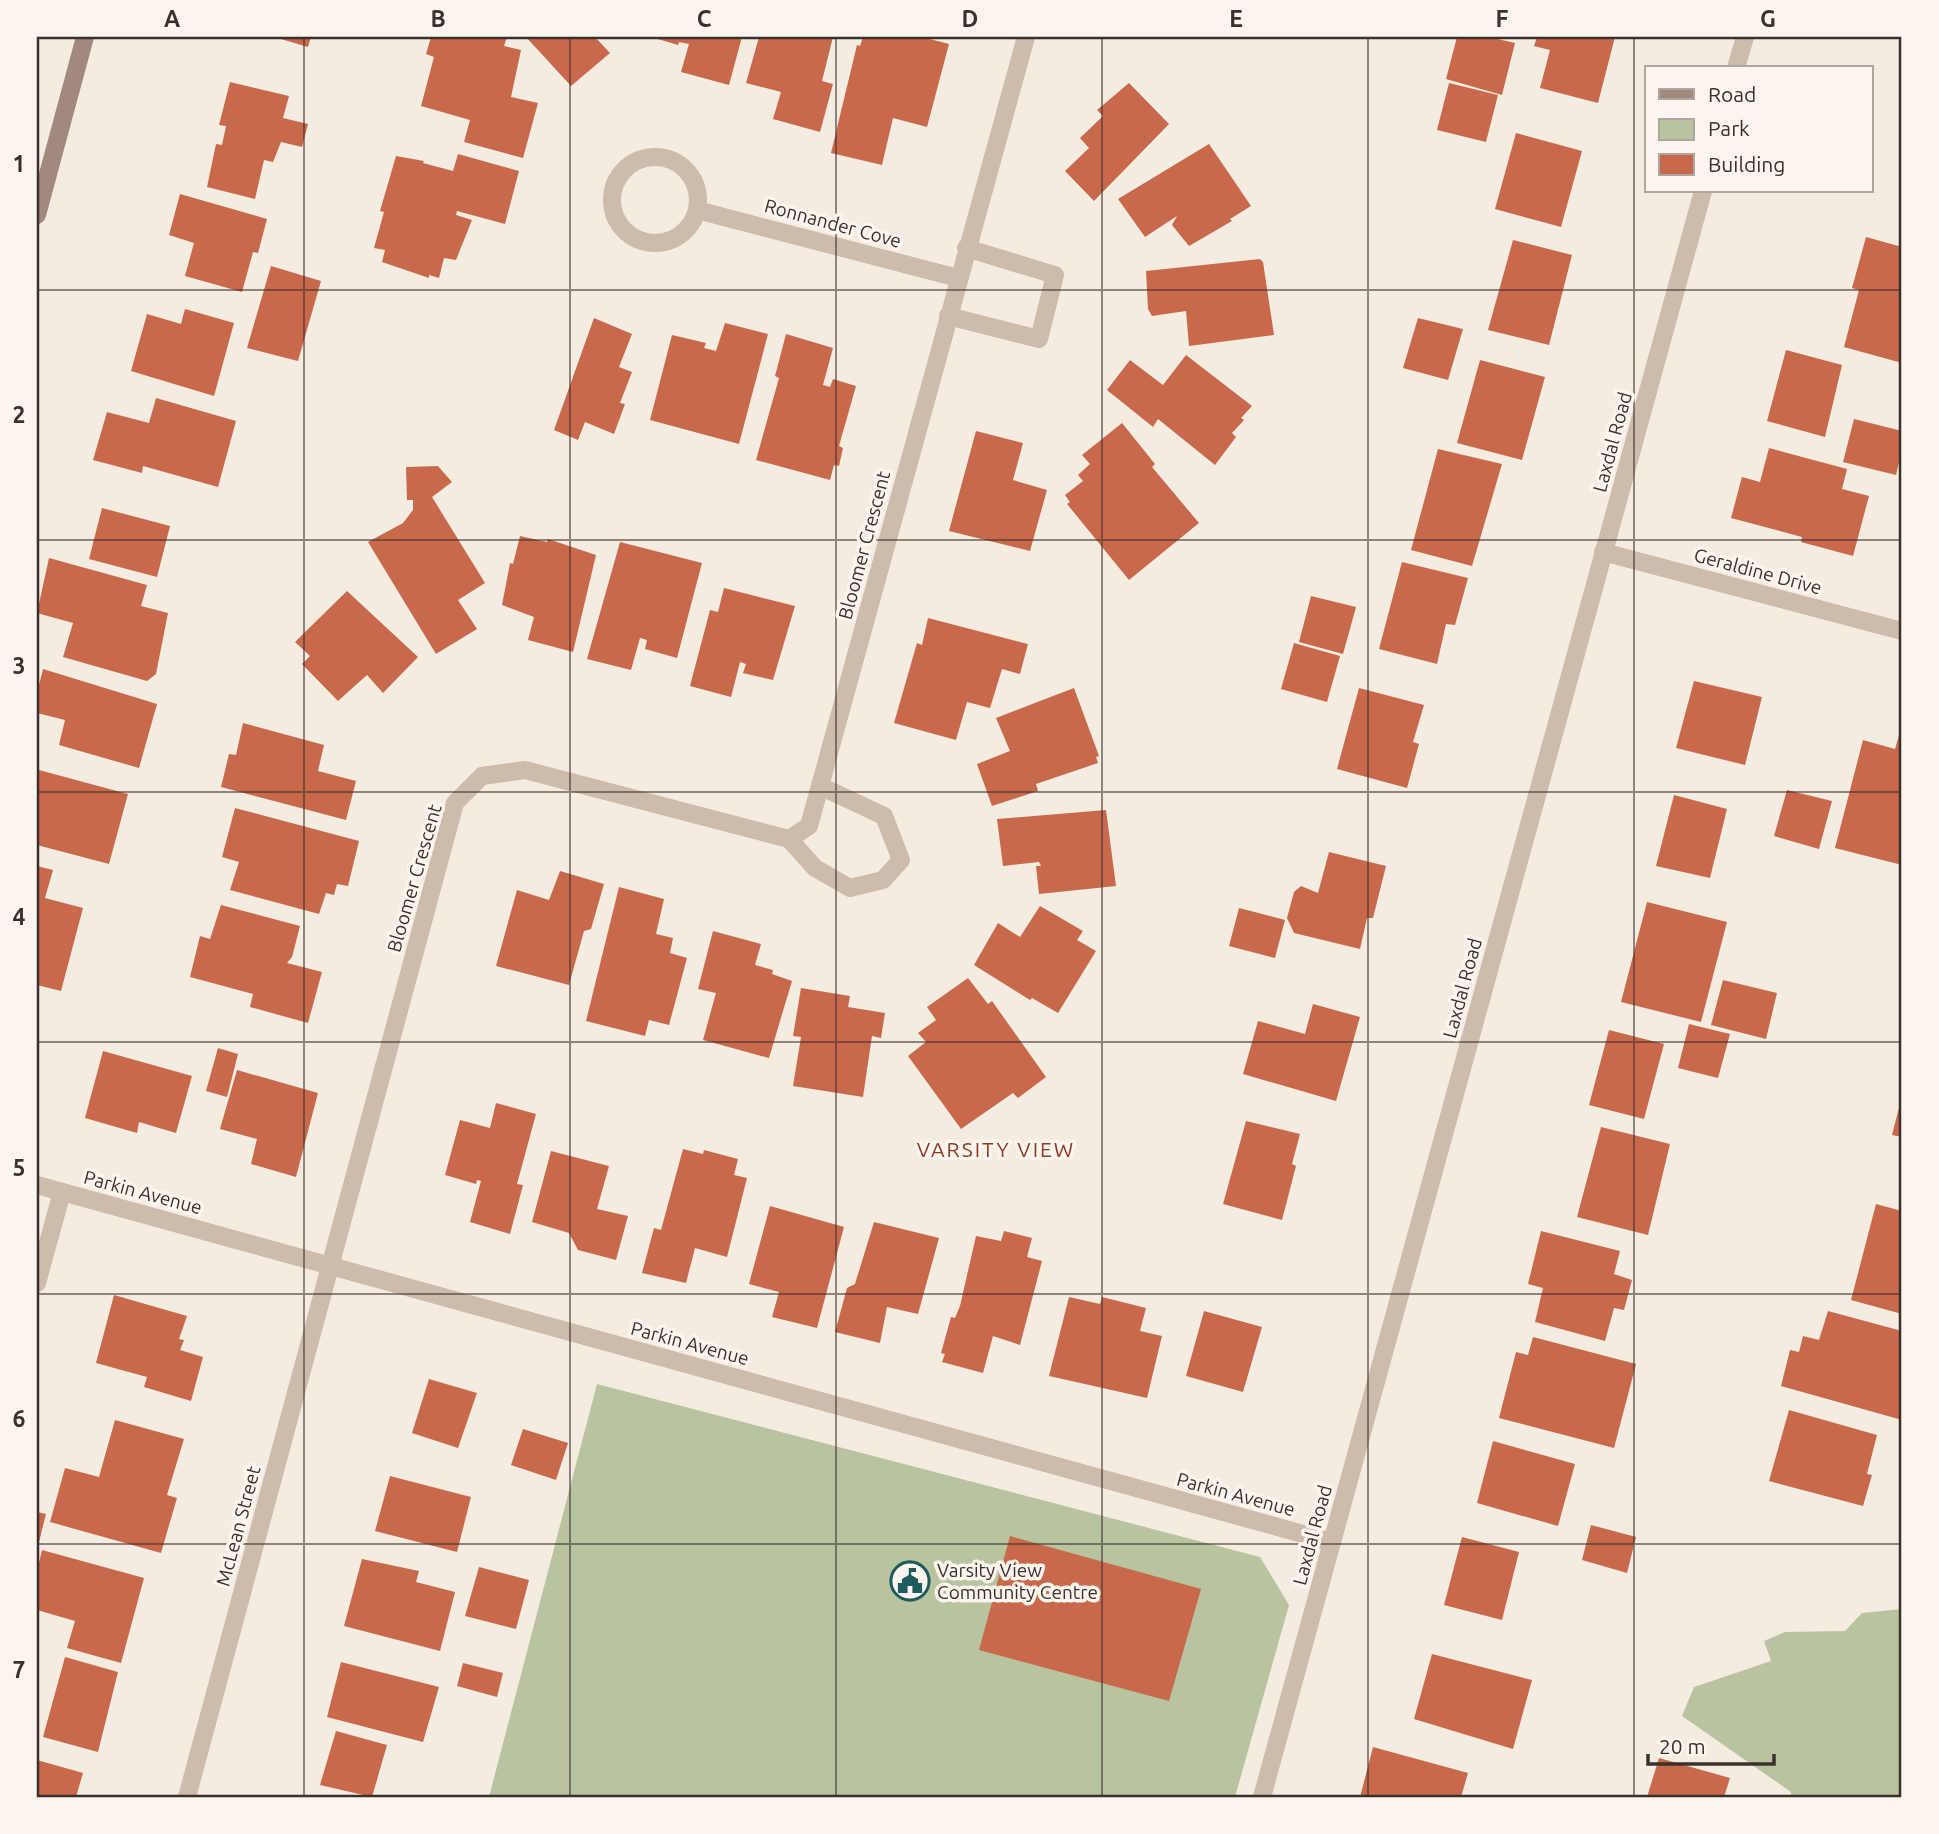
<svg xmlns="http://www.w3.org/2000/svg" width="1939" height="1834" font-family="Ubuntu,sans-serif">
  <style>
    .green { fill: #b8c4a0 }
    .building { fill: #c8694b }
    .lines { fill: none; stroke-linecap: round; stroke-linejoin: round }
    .lane { stroke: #cdbbac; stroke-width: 18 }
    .street { stroke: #cdbbac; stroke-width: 18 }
    .secondary { stroke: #a18a7d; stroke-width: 18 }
    .grid { fill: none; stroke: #3b302b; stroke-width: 2; stroke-opacity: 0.55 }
    .labels { text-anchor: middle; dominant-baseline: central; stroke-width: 7; stroke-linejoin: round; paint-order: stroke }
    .street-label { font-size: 19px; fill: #3b302b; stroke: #fbf5ee }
    .poi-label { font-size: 19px; fill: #3b302b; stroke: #fbf5ee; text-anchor: start }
    .neighbourhood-label { font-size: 21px; letter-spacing: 2px; fill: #8c3b22; stroke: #fbf5ee }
    .neatline { fill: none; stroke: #3b302b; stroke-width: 2.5 }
    .grid-label { font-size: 23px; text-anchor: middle; font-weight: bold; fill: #3b302b }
  </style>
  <rect width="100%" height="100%" fill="#f4ebe1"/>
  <g class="green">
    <path d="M597,1384L1260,1557L1289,1605L1235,1797H489Z"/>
    <path d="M1902,1609V1797H1790L1791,1792L1682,1716L1694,1687L1771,1661L1764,1641L1785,1632L1845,1631L1862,1613Z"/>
  </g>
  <g class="building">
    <path d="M274,37H311L308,47Z"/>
    <path d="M431,37H507L504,46L521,50L511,97L538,103L523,158L464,142L470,120L421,106L434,57L426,54Z"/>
    <path d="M526,37H595L610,53L571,86Z"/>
    <path d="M651,37H742L729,85L681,72L689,44L679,42L678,45Z"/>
    <path d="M759,37H833L822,81L833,84L820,132L773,119L781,92L746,83Z"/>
    <path d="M863,37H922L949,44L927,127L893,118L882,165L831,153L857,45L860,46Z"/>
    <path d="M1457,37H1489L1515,43L1502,95L1446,79Z"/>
    <path d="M1537,37H1615L1598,103L1540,88L1550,50L1534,46Z"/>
    <path d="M230,82L289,96L283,118L308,124L302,147L281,142L273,162L264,160L255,199L207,187L216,144L222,145L226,126L219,125Z"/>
    <path d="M1129,83L1169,124L1094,201L1065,171L1089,148L1080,138L1103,116L1097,110Z"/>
    <path d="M1449,83L1498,95L1486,142L1437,130Z"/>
    <path d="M1516,133L1582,151L1561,227L1495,209Z"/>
    <path d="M1209,144L1251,206L1230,219L1232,221L1189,246L1172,225L1177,216L1145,237L1118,199Z"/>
    <path d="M458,154L519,171L505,224L457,211L456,215L472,220L456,260L444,258L439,278L429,275V278L382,262L385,250L374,248L384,212L380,211L396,156L424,161L423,163L453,171Z"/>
    <path d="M180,194L267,219L258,253L253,252L242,292L185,276L194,243L169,235Z"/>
    <path d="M1866,237L1902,247V363L1844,347L1859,290L1852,288Z"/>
    <path d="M1513,240L1572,255L1549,345L1488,330Z"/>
    <path d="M1260,259L1263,262L1274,335L1189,346L1186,311L1152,316L1148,309L1146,271Z"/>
    <path d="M271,266L321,281L298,361L247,348Z"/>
    <path d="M185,309L234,323L214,396L131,371L147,314L181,324Z"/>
    <path d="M594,318L632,334L619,367L632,372L620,403L625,404L614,434L585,422L578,440L554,430Z"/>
    <path d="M1418,318L1463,329L1448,380L1403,368Z"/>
    <path d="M725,323L768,334L739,444L650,420L672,335L706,343L704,348L716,351Z"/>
    <path d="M786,334L833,348L823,385L830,387L833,379L856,386L839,446L843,448L839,466L834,465L830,480L756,460L779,378L775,376Z"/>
    <path d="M1786,350L1842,365L1825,437L1767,421Z"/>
    <path d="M1186,355L1252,406L1241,418L1244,420L1232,433L1236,437L1215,465L1158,419L1153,427L1107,390L1130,360L1163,385Z"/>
    <path d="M1480,360L1545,377L1522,460L1457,443Z"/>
    <path d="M156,398L236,421L218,487L143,466L142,473L93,460L107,412L149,423Z"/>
    <path d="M1854,419L1902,431V449L1896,475L1843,462Z"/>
    <path d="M1122,423L1155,464L1152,467L1199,523L1129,580L1067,504L1070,502L1065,495L1083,481L1078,475L1090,464L1082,455Z"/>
    <path d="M976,431L1023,443L1013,480L1047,490L1030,551L949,531Z"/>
    <path d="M1769,448L1847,469L1842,489L1869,496L1853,556L1801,542L1802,537L1731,518L1742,477L1760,482Z"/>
    <path d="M1438,449L1502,464L1472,566L1411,550Z"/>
    <path d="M438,466L452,482L432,497L485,583L458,600L477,629L436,654L368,542L403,523L413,510V500H407L406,467Z"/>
    <path d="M102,508L170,526L157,577L89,559Z"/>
    <path d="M520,536L547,542L548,539L596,555L573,652L528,640L534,617L502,605L510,563L513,564Z"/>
    <path d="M620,542L702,563L677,658L645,649L647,640L640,638L631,670L587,659Z"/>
    <path d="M49,558L147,585L141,606L168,613L156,674L147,681L63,657L73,623L37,613Z"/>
    <path d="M1402,562L1468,578L1455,625L1446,624L1437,664L1379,649Z"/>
    <path d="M724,588L795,606L773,680L743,673L746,664L740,662L731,697L690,686L710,610L718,612Z"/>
    <path d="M347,591L418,657L383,693L367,675L338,701L302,664L310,656L295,642Z"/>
    <path d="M1311,596L1356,607L1343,654L1299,642Z"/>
    <path d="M928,618L1028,644L1020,674L1002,669L990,708L967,702L956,740L894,723L917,643L922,645Z"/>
    <path d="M1294,643L1340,656L1327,702L1281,689Z"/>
    <path d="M43,669L157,704L139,768L59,745L65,720L37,713V693Z"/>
    <path d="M1694,681L1762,697L1745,765L1676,748Z"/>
    <path d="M1074,688L1099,756L1096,757L1098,763L1036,784L1038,791L992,806L977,764L1010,751L996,718Z"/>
    <path d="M1359,688L1424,705L1413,742L1419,744L1407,788L1337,769Z"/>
    <path d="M243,723L324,745L318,771L356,781L346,820L221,787L229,754L236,755Z"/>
    <path d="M1902,725V865L1835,848L1863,740L1895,749Z"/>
    <path d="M39,770L128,794L109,864L37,845Z"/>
    <path d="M1787,790L1832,801L1819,849L1774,836Z"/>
    <path d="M1674,795L1727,809L1710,878L1656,866Z"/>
    <path d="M235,808L359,841L348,886L337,884L334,895L326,893L319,914L230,890L239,862L222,857Z"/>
    <path d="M1106,810L1116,886L1039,894L1036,866H1041L1039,862L1003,866L997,819Z"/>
    <path d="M1329,852L1386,866L1373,918H1367L1360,949L1294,933L1287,918L1294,892L1301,886L1318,893Z"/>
    <path d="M37,866L53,870L45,898L83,908L61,991L37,985Z"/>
    <path d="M560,871L604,884L591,929L584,931L569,985L496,966L517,890L549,900Z"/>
    <path d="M619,887L664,899L656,934L673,938L670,953L687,958L669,1025L649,1020L645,1036L586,1021Z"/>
    <path d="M1647,902L1727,922L1701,1022L1621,1002Z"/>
    <path d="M221,905L300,926L292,957L287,963L322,972L308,1023L250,1007L253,994L190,977L200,936L210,939Z"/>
    <path d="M1040,906L1083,931L1077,940L1096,951L1058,1013L1032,998L1030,1000L974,965L998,923L1020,937Z"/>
    <path d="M1239,908L1285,920L1275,958L1229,946Z"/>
    <path d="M713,931L761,944L755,965L773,970L772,974L792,981L769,1058L703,1040L716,993L698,989Z"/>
    <path d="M968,978L988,1004L992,1001L1046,1077L1018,1098L1013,1093L961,1129L908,1056L926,1042L918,1033L936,1020L927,1007Z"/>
    <path d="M1723,980L1777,993L1766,1039L1711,1025Z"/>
    <path d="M801,988L850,996L848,1007L885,1013L881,1038L872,1036L863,1097L793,1086L801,1037L793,1036Z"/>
    <path d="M1313,1004L1360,1017L1336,1101L1243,1074L1258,1021L1305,1034Z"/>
    <path d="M1689,1024L1730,1034L1718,1078L1678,1068Z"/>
    <path d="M1609,1030L1664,1044L1644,1119L1589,1105Z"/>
    <path d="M218,1048L238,1054L227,1097L206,1091Z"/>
    <path d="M103,1051L192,1076L176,1133L139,1122L137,1133L85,1118Z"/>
    <path d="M237,1070L318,1093L296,1177L251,1164L257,1139L220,1129Z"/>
    <path d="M496,1103L536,1114L517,1184L523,1185L510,1234L470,1222L481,1181L477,1180L476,1184L445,1175L460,1120L490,1128Z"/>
    <path d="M1899,1108L1902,1109V1137L1892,1135Z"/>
    <path d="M1246,1121L1300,1134L1292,1164L1296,1166L1282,1220L1223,1204Z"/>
    <path d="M1601,1127L1670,1144L1648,1235L1577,1217Z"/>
    <path d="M683,1149L703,1154L704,1150L738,1159L734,1175L747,1178L727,1257L695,1248L686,1283L642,1273L654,1228L661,1230Z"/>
    <path d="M551,1151L609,1166L597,1209L628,1216L616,1260L578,1250L569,1233L532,1222Z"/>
    <path d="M1876,1204L1902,1211V1314L1851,1300Z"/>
    <path d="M770,1206L844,1227L817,1328L772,1317L779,1292L749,1284Z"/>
    <path d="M874,1222L939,1238L918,1314L887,1307L880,1343L835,1332L847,1288L855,1284Z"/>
    <path d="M1004,1231L1032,1238L1027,1257L1042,1261L1020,1345L993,1336L983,1373L942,1362L945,1354L941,1353L951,1317L955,1318L960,1306L976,1236L1001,1241Z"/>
    <path d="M1541,1231L1620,1251L1614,1274L1632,1280L1624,1310L1614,1308L1605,1341L1535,1322L1543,1288L1528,1284Z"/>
    <path d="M114,1295L187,1316L179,1339L184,1340L180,1350L203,1357L191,1401L144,1387L147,1377L96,1363Z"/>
    <path d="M1069,1297L1100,1304L1102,1297L1146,1308L1140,1331L1162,1336L1147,1398L1049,1376Z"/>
    <path d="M1204,1311L1262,1327L1243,1392L1186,1376Z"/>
    <path d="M1828,1311L1902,1331V1420L1781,1386L1790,1350L1799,1352L1803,1336L1819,1340Z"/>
    <path d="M1533,1337L1636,1364L1614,1448L1499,1418L1516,1352L1528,1355Z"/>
    <path d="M429,1379L477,1393L458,1448L412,1433Z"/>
    <path d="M1789,1410L1877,1435L1867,1474L1872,1475L1863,1506L1769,1481Z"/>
    <path d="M115,1420L184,1439L167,1495L177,1498L161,1553L50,1522L65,1468L99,1477Z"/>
    <path d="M523,1429L568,1443L556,1480L511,1465Z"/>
    <path d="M1493,1441L1575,1464L1558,1526L1477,1503Z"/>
    <path d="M390,1476L471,1497L457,1552L375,1531Z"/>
    <path d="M37,1512L46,1514L39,1542L37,1541Z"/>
    <path d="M1591,1525L1636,1537L1627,1573L1582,1560Z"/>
    <path d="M1010,1536L1201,1589L1169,1701L979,1650Z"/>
    <path d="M1462,1537L1519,1552L1502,1620L1444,1605Z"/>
    <path d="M42,1550L144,1578L121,1663L67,1648L75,1621L37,1610V1571Z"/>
    <path d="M362,1559L419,1571L416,1582L455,1592L440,1651L344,1626Z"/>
    <path d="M479,1567L529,1580L516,1629L465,1616Z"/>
    <path d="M1432,1654L1532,1680L1513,1749L1414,1719Z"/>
    <path d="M65,1657L118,1672L98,1752L43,1737Z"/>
    <path d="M341,1662L439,1687L423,1742L327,1717Z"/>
    <path d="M463,1663L503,1673L497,1697L457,1686Z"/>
    <path d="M336,1731L387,1745L372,1797L320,1785Z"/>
    <path d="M1373,1747L1468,1773L1461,1797H1360Z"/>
    <path d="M1659,1758L1730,1778L1724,1797H1647Z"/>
    <path d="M37,1760L83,1773L76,1797H37Z"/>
  </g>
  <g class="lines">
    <path class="lane" d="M37,1283L62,1192"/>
    <g class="street">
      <path d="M1736,68L1745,37"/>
      <circle cx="655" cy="200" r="43"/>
      <path d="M697,210L958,278"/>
      <path d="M948,316L1039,339L1055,275L966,248"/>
      <path d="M1603,552L1902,631"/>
      <path d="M789,839L815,868L850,888L883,880L901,860L884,816L820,786"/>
      <path d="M37,1185L1332,1542"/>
      <path d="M187,1797L455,803L482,776L525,770L789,839L809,826L1026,37"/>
      <path d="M1262,1797L1703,191"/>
    </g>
    <path class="secondary" d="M37,215L85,37"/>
  </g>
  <path class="grid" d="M304,37V1797M570,37V1797M836,37V1797M1102,37V1797M1368,37V1797M1634,37V1797M37,290H1902M37,540H1902M37,792H1902M37,1042H1902M37,1294H1902M37,1544H1902"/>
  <defs>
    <g id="civic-ring" transform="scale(2.0125)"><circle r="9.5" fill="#fbf5ee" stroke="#1f5a5e" stroke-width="1.5"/><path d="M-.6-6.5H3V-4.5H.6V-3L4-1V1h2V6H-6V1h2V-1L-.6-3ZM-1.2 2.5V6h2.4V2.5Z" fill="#1f5a5e"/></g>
  </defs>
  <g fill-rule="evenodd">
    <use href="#civic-ring" x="910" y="1581"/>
  </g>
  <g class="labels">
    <g class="street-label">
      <text transform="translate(833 223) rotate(15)">Ronnander Cove</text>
      <text transform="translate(1612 442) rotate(-75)">Laxdal Road</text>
      <text transform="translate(864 545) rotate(-75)">Bloomer Crescent</text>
      <text transform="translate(1758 571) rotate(15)">Geraldine Drive</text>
      <text transform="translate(414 878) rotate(-74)">Bloomer Crescent</text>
      <text transform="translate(1462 988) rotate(-75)">Laxdal Road</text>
      <text transform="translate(143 1192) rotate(15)">Parkin Avenue</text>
      <text transform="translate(690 1343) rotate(15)">Parkin Avenue</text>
      <text transform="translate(1236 1494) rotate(15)">Parkin Avenue</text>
      <text transform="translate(238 1526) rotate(-75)">McLean Street</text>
      <text transform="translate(1312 1535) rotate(-75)">Laxdal Road</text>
    </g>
    <g class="poi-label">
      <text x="937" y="1570">Varsity View<tspan x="937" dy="22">Community Centre</tspan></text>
    </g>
    <g class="neighbourhood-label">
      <text x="996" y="1149">VARSITY VIEW</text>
    </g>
  </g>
  <rect width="1939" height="1834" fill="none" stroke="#fbf5ee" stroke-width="77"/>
  <rect x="1645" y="66" width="228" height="126" fill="#fbf5ee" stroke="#aea6a0" stroke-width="2"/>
  <rect x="1659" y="89" width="35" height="10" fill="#a18a7d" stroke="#aea6a0" stroke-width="2"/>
  <text x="1708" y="102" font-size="21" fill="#3b302b">Road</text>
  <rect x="1659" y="119" width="35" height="21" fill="#b8c4a0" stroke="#aea6a0" stroke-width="2"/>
  <text x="1708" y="136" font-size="21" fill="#3b302b">Park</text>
  <rect x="1659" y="154" width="35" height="21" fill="#c8694b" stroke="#aea6a0" stroke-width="2"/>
  <text x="1708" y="172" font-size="21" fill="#3b302b">Building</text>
  <path d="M1648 1754v10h126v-10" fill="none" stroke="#3b302b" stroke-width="3.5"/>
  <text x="1659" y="1754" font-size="21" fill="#3b302b" stroke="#fbf5ee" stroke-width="5" paint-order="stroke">20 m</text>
  <rect x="38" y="38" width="1862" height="1758" class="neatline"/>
  <g class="grid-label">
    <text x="172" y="27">A</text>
    <text x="438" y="27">B</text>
    <text x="704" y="27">C</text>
    <text x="970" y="27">D</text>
    <text x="1236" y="27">E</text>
    <text x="1502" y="27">F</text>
    <text x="1768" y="27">G</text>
    <text x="19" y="172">1</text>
    <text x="19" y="423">2</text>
    <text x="19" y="674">3</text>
    <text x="19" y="925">4</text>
    <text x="19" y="1176">5</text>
    <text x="19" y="1427">6</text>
    <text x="19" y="1678">7</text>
  </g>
</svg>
